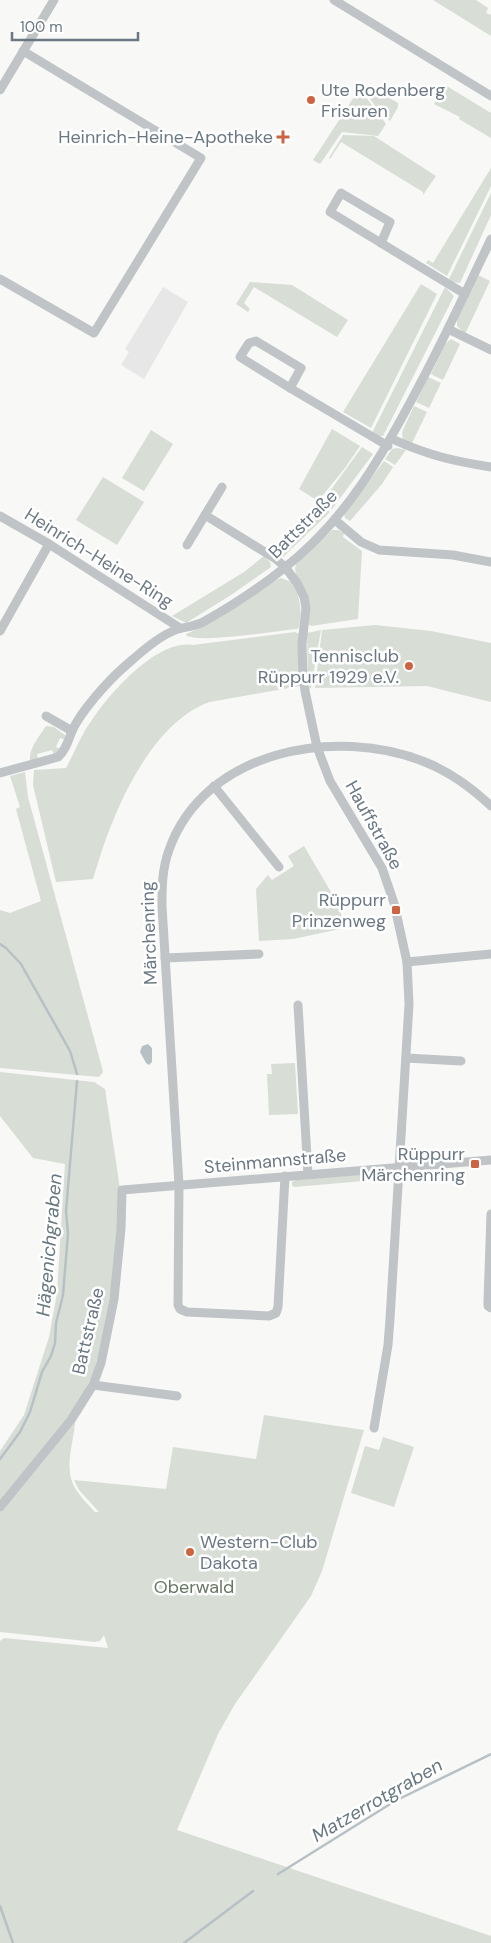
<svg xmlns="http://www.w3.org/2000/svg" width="491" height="1943" font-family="'DM Sans',sans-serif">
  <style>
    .built { fill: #e6e7e6 }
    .green { fill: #d8ddd6 }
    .water { fill: #b7c1c5 }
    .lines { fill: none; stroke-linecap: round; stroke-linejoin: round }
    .stream { stroke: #b7c1c5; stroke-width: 2.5 }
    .minor { stroke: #c0c4c7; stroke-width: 9 }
    .poi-dot { fill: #cd6441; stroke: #fff; stroke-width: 2 }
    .labels { text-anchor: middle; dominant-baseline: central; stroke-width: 5; stroke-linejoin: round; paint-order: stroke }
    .poi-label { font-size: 18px; fill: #6b7883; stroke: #fff; text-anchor: end }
    .street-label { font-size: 18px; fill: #6b7883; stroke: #fff }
    .park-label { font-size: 18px; fill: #687665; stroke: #fff }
    .water-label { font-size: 19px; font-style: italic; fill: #67787f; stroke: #fff }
  </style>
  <rect width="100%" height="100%" fill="#f8f8f6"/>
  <path class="built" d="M163,287L188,302L144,379L121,365L129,352L125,349Z"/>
  <g class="green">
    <path d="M433,0H476L488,8L486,13L491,15V36Z"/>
    <path d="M445,85L491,113V138L459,119L460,117L434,104Z"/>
    <path d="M376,90L398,103V107L390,121L383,116L370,99Z"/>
    <path d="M358,91L365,96L386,124L378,136L342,132L320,164L313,160Z"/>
    <path d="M343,135L374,136L436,176L423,195V192L341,142L330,159L329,158Z"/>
    <path d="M491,168V186L447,276L426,263L428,260L433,263Z"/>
    <path d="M491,193V215L460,283L452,282L449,279Z"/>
    <path d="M478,275L490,281L465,334L457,326V319Z"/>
    <path d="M250,282L292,285L348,320L337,337L254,287L244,303L250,309L248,312L236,304Z"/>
    <path d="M421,284L437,294L371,428L343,412Z"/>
    <path d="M445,287L454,296L383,436H378L372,433Z"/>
    <path d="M451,339L460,344L443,380L431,374L445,344Z"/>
    <path d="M428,377L441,383L429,408L416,402Z"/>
    <path d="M414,406L427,412L411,445L403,440L402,432Z"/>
    <path d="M332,429L360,446L345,468L318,501L299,489Z"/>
    <path d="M151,430L173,444L144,491L122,478Z"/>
    <path d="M362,447L373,454L332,509L322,502Z"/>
    <path d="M397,448L406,450L395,465L385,459L392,449Z"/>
    <path d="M384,461L393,467L382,484L350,521L345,518L344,514Z"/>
    <path d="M103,477L144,502L117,545L76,520Z"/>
    <path d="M319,505L330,512L283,557L271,551Z"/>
    <path d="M332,530H338L344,533L343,537L362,551L358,619L311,626L307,623L295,569L296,564Z"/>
    <path d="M264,556L270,562L271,567L231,595L186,623L172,616L244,572Z"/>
    <path d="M281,578L291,582C301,597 302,610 299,627L297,629C274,631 206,643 187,636L186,634L209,624L275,580Z"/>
    <path d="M375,625L431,631L491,643V702L427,686L315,688L322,630Z"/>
    <path d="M321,630L311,688L308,689L307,633Z"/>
    <path d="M295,632L299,634L300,686L210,702C164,717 130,778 113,821C105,839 99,860 93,879L56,882L33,785L34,770L66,768C75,752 81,734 92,720C110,693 157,639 193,645Z"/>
    <path d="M46,726L54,727L65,735L66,740L60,738L56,747L61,749L54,756L52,750L37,754L38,760L30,762C28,749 39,737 46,726Z"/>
    <path d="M25,772L28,797L101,1064L103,1072L99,1077L0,1068V910L10,913L41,901L16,809L20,807L10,776Z"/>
    <path d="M304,846L338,904L345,928L293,939L259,941L256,889L268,875L272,880L294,866L288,856Z"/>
    <path d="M295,1063L298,1114L269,1115L267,1074H272L271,1064Z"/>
    <path d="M0,1072L94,1082L105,1089L120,1189L113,1280L98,1356L94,1371L82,1397L69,1416L0,1502V1451L24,1415L49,1337L57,1293L65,1164L33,1158L0,1116Z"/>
    <path d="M383,1173L387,1174V1179L294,1187L292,1185V1182L296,1180Z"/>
    <path d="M264,1415L364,1430L322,1571L311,1596L235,1704L218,1734L177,1830L491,1936V1943H0V1641L4,1638L108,1648L104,1635L100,1641L95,1642L0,1632V1512L75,1422C74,1443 62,1470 77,1491C82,1499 89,1505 95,1512H99L79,1490L74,1480L166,1489L173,1447L256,1459Z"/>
    <path d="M383,1437L414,1447L394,1507L351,1493L365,1446L379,1450Z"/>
  </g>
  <path class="water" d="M148,1044L152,1048V1062L149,1065L146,1063L140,1052L142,1046Z"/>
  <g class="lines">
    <g class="stream">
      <path d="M0,944L6,948L21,964L70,1051L77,1074"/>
      <path d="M0,1459L20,1432L30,1412L42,1372L51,1356L55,1343L56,1323L63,1295L68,1233L66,1211L77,1081"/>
      <path d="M278,1874L395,1801L491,1754"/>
      <path d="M0,1906L13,1943"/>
      <path d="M184,1943L253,1891"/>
    </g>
    <g class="minor">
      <path d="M334,0L491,96"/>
      <path d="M0,90L54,0"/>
      <path d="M341,193L390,222L381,243L330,212Z"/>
      <path d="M381,243L465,294"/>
      <path d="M0,279L94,333L201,158L23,51"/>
      <path d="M448,329L491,350"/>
      <path d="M256,341L301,368L290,388L240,357L249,343Z"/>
      <path d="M290,388L388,446"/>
      <path d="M392,439C428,455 452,461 491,467"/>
      <path d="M205,515L276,559L285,567L297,583L304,597L306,608L302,644L303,676L305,691L317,747L330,781L382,868L394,903L407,962L409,1004L390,1319L388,1345L374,1428"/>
      <path d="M0,516L49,544L180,628"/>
      <path d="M335,520L361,542L379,550L453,555L491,562"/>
      <path d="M187,545L222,487"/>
      <path d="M0,631L49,544"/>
      <path d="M46,716L72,731"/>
      <path d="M0,773L58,757C66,750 68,741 72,731C81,711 108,681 124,667C139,654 155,639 173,631C183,626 193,628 205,621C232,606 259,588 283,569C347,520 385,451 421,382C446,335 468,287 491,239"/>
      <path d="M214,786L279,867"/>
      <path d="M165,958L259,954"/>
      <path d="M407,962L491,954"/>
      <path d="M298,1005L308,1174"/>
      <path d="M406,1058L461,1061"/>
      <path d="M285,1176L278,1307L276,1313L269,1316L187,1312L180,1309L178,1305L179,1185L162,906C162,887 162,869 169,850C204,750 336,726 425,762C450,772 472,788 491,806"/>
      <path d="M491,1214L488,1301V1306L491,1308"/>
      <path d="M93,1385L177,1396"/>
      <path d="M0,1507L71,1420L93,1385L101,1363L114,1299L121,1229L122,1190L491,1160"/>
    </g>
  </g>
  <g class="poi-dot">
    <circle cx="311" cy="100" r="5"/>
    <path d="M280.5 129.5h5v5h5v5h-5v5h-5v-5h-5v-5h5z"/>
    <circle cx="409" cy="666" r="5"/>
    <rect x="391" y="905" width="10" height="10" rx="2.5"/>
    <rect x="470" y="1159" width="10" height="10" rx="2.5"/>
    <circle cx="190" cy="1552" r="5"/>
  </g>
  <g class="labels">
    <g class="poi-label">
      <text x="321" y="90" text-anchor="start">Ute Rodenberg<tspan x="321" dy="21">Frisuren</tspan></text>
      <text x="273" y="137">Heinrich-Heine-Apotheke</text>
      <text x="399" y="656">Tennisclub<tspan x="399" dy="21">Rüppurr 1929 e.V.</tspan></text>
      <text x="386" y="900">Rüppurr<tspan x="386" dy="21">Prinzenweg</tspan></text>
      <text x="465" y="1154">Rüppurr<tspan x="465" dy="21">Märchenring</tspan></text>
      <text x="200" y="1542" text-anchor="start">Western-Club<tspan x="200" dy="21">Dakota</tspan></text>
    </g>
    <g class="street-label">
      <text transform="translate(303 524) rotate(-45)">Battstraße</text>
      <text transform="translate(99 558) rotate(32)">Heinrich-Heine-Ring</text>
      <text transform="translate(374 825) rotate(61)">Hauffstraße</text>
      <text transform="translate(149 933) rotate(-92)">Märchenring</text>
      <text transform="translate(275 1161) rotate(-5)">Steinmannstraße</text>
      <text transform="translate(88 1331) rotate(-77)">Battstraße</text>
    </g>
    <g class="park-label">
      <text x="194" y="1587">Oberwald</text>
    </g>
    <g class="water-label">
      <text transform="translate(49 1245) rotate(-85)">Hägenichgraben</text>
      <text transform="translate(377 1800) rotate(-30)">Matzerrotgraben</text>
    </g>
  </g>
  <path d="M12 32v8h126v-8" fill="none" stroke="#6b7883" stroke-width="2.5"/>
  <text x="20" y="32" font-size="15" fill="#6b7883" stroke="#ffffff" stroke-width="4" paint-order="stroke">100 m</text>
</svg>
